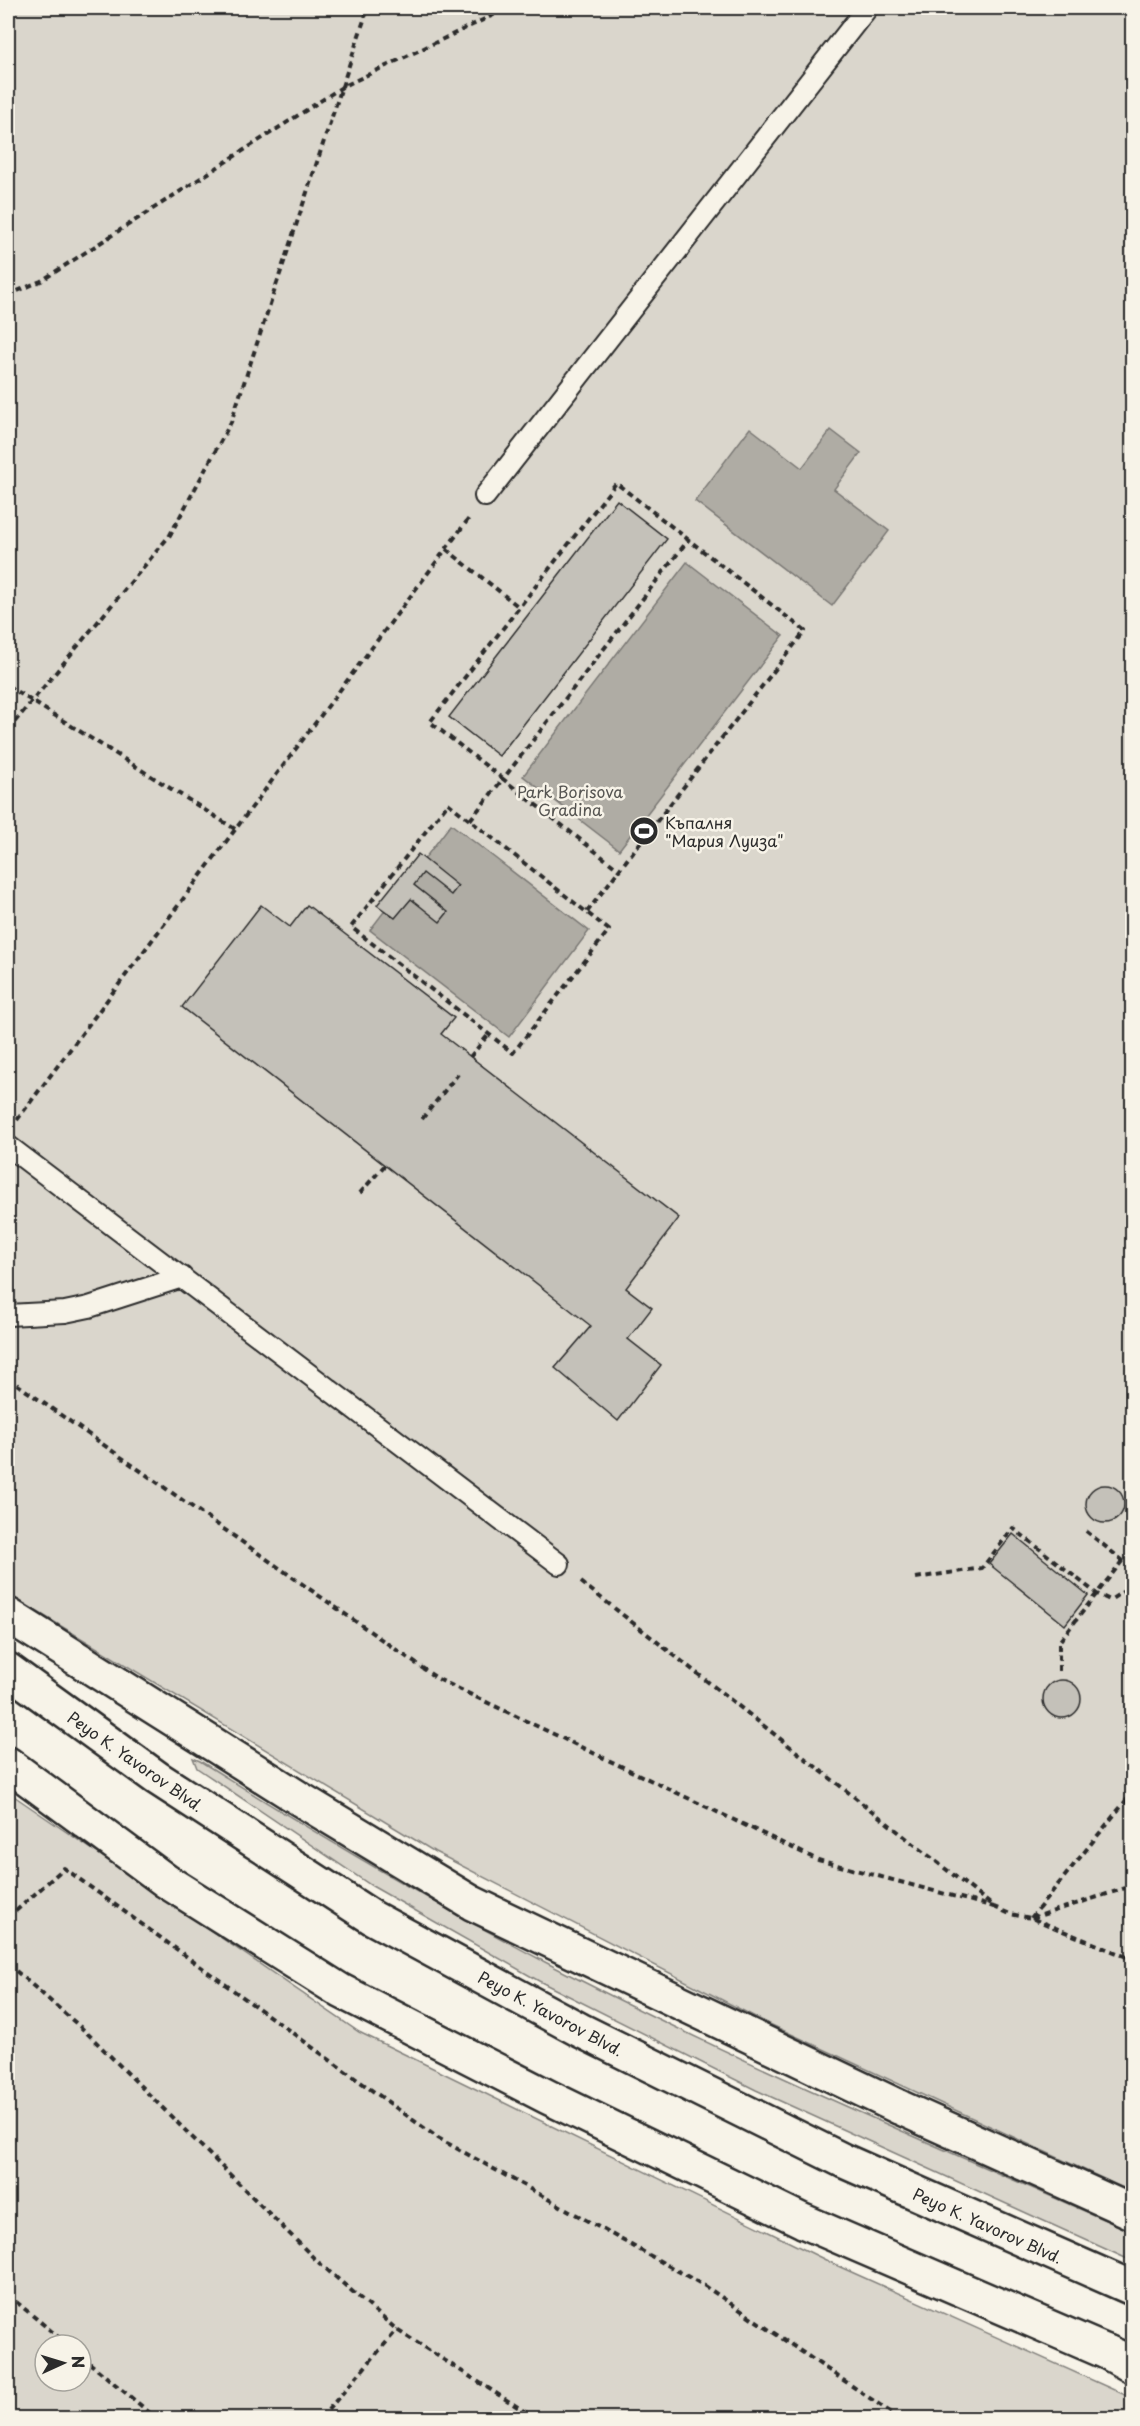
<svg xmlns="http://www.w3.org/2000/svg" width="1140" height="2426" font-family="'Playpen Sans',sans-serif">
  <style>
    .green { fill: #dad6cc; stroke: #82807c; stroke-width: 1.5; fill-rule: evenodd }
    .water { fill: #afaca4; stroke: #7a7874; stroke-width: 1.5 }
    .building { fill: #c4c1b9; stroke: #2b2b2b; stroke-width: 1.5 }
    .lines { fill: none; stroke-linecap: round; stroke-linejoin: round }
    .service-casing { stroke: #2b2b2b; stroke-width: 24 }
    .primary-casing { stroke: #2b2b2b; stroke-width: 38 }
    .trunk-casing { stroke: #2b2b2b; stroke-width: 38 }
    .path { stroke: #2b2b2b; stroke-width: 4; stroke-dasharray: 6 4.5; stroke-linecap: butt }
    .service { stroke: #f7f3e8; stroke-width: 20 }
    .primary { stroke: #f7f3e8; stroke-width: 33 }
    .trunk { stroke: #f7f3e8; stroke-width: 33 }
    .labels { text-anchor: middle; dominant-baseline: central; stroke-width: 5; stroke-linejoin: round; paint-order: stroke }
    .park-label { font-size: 16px; fill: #575653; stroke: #f7f3e8 }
    .poi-label { font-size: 16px; fill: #2b2b2b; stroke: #f7f3e8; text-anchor: start }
    .street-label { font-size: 16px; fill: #2b2b2b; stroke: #f7f3e8 }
  </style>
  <rect width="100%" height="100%" fill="#f7f3e8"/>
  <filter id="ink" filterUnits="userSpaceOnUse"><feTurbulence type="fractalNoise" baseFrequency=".0167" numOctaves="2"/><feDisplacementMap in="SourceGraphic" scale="12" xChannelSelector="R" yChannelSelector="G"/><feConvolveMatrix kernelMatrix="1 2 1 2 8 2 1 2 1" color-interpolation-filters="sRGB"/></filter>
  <g filter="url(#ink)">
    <g class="green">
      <path d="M8,8H1132V2192L763,2021L435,1852L8,1594Z"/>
      <path d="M193,1758L200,1761C313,1832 427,1900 545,1962C736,2062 935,2145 1132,2232V2261L756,2090L539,1981L372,1886L197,1768Z"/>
      <path d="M8,1792L359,2032L838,2266L1132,2398V2418H8ZM45,2345H81V2381H45Z"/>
    </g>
    <g class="water">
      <path d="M750,428L802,468L831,430L861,453L834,489L889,531L832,606L695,501Z"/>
      <path d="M687,562L783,636L619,850L523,776Z"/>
      <path d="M451,824L589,931L509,1037L370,930Z"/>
    </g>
    <g class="building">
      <path d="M617,500L667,539L499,756L449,717Z"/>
      <path d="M418,854L458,886L451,895L423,873L414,885L448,912L440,922L411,899L395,918L377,905Z"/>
      <path d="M261,905L290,927L307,905L454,1018L441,1034L679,1218L626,1288L652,1308L628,1339L661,1365L618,1421L555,1368L591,1326L182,1007Z"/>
      <circle cx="1105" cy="1504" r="19"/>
      <path d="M1013,1534L1088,1595L1065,1625L989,1564Z"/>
      <circle cx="1062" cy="1699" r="19"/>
    </g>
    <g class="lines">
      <g class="service-casing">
        <g id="service">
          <path d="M485,496L867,8"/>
          <path d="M8,1146L559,1564"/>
          <path d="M8,1315L65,1312L89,1307L182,1277"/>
        </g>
      </g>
      <g class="primary-casing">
        <g id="primary">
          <path d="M8,1670L157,1778L373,1918L580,2030L844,2161L1132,2288"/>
          <path d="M8,1764L166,1881L341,1991L548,2097L803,2221L1132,2363"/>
        </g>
      </g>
      <g class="trunk-casing">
        <g id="trunk">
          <path d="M8,1615L300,1799L472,1903L901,2108L1132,2212"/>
          <path d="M1107,2352L1132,2366"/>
        </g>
      </g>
      <g class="path">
        <path d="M8,295L41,281L342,87L508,8"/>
        <path d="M446,549L519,607"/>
        <path d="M8,686L235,829"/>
        <path d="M8,730L170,535L231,422L368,8"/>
        <path d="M448,803L609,930L513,1053L351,927Z"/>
        <path d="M470,820L503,779L430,722L616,483L805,631L619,870L503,779L689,539"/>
        <path d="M587,912L619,870"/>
        <path d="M470,1057L489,1034"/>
        <path d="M422,1119L458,1074"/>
        <path d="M17,1120L470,517"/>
        <path d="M360,1193L385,1165"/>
        <path d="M8,1378L438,1679L818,1860L994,1907"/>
        <path d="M1086,1531L1132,1568"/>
        <path d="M916,1578L982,1568L1013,1528L1097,1594L1110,1600L1132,1586"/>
        <path d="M581,1582L994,1907L1010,1914L1031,1918L1132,1959"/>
        <path d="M1059,1671V1642L1123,1560"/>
        <path d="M8,1918L64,1868L438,2138L705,2286L899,2418"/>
        <path d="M1031,1918L1132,1793"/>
        <path d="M1032,1918L1132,1886"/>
        <path d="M8,1964L85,2031L317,2261L397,2330L535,2418"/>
        <path d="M8,2295L68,2345"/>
        <path d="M81,2356L156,2418"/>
        <path d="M321,2418L397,2330"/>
      </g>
      <use href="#service" class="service"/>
      <use href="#primary" class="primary"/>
      <use href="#trunk" class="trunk"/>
    </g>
  </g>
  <defs>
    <g id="stadium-disc" transform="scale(1.5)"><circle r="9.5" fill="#2b2b2b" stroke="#f7f3e8"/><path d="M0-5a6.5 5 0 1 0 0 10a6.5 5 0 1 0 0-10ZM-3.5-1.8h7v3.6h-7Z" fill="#fff"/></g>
  </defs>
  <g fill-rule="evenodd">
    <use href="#stadium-disc" x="644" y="831"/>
  </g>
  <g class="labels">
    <g class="park-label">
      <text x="570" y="791">Park Borisova<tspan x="570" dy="18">Gradina</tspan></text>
    </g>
    <g class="poi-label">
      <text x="665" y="822">Къпалня<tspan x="665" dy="18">"Мария Луиза"</tspan></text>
    </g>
    <g class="street-label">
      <text transform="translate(136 1761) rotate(35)">Peyo K. Yavorov Blvd.</text>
      <text transform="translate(551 2013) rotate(28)">Peyo K. Yavorov Blvd.</text>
      <text transform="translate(988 2225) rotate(24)">Peyo K. Yavorov Blvd.</text>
    </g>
  </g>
  <rect width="1140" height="2426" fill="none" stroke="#f7f3e8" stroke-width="30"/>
  <rect x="15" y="15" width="1110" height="2396" fill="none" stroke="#2b2b2b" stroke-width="2" filter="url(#ink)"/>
  <g transform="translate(63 2363) rotate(86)"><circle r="28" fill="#f7f3e8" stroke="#a5a39c" stroke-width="1.5"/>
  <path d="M0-4.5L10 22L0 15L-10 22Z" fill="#2b2b2b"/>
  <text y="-9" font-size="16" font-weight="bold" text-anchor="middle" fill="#2b2b2b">N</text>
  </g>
</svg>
